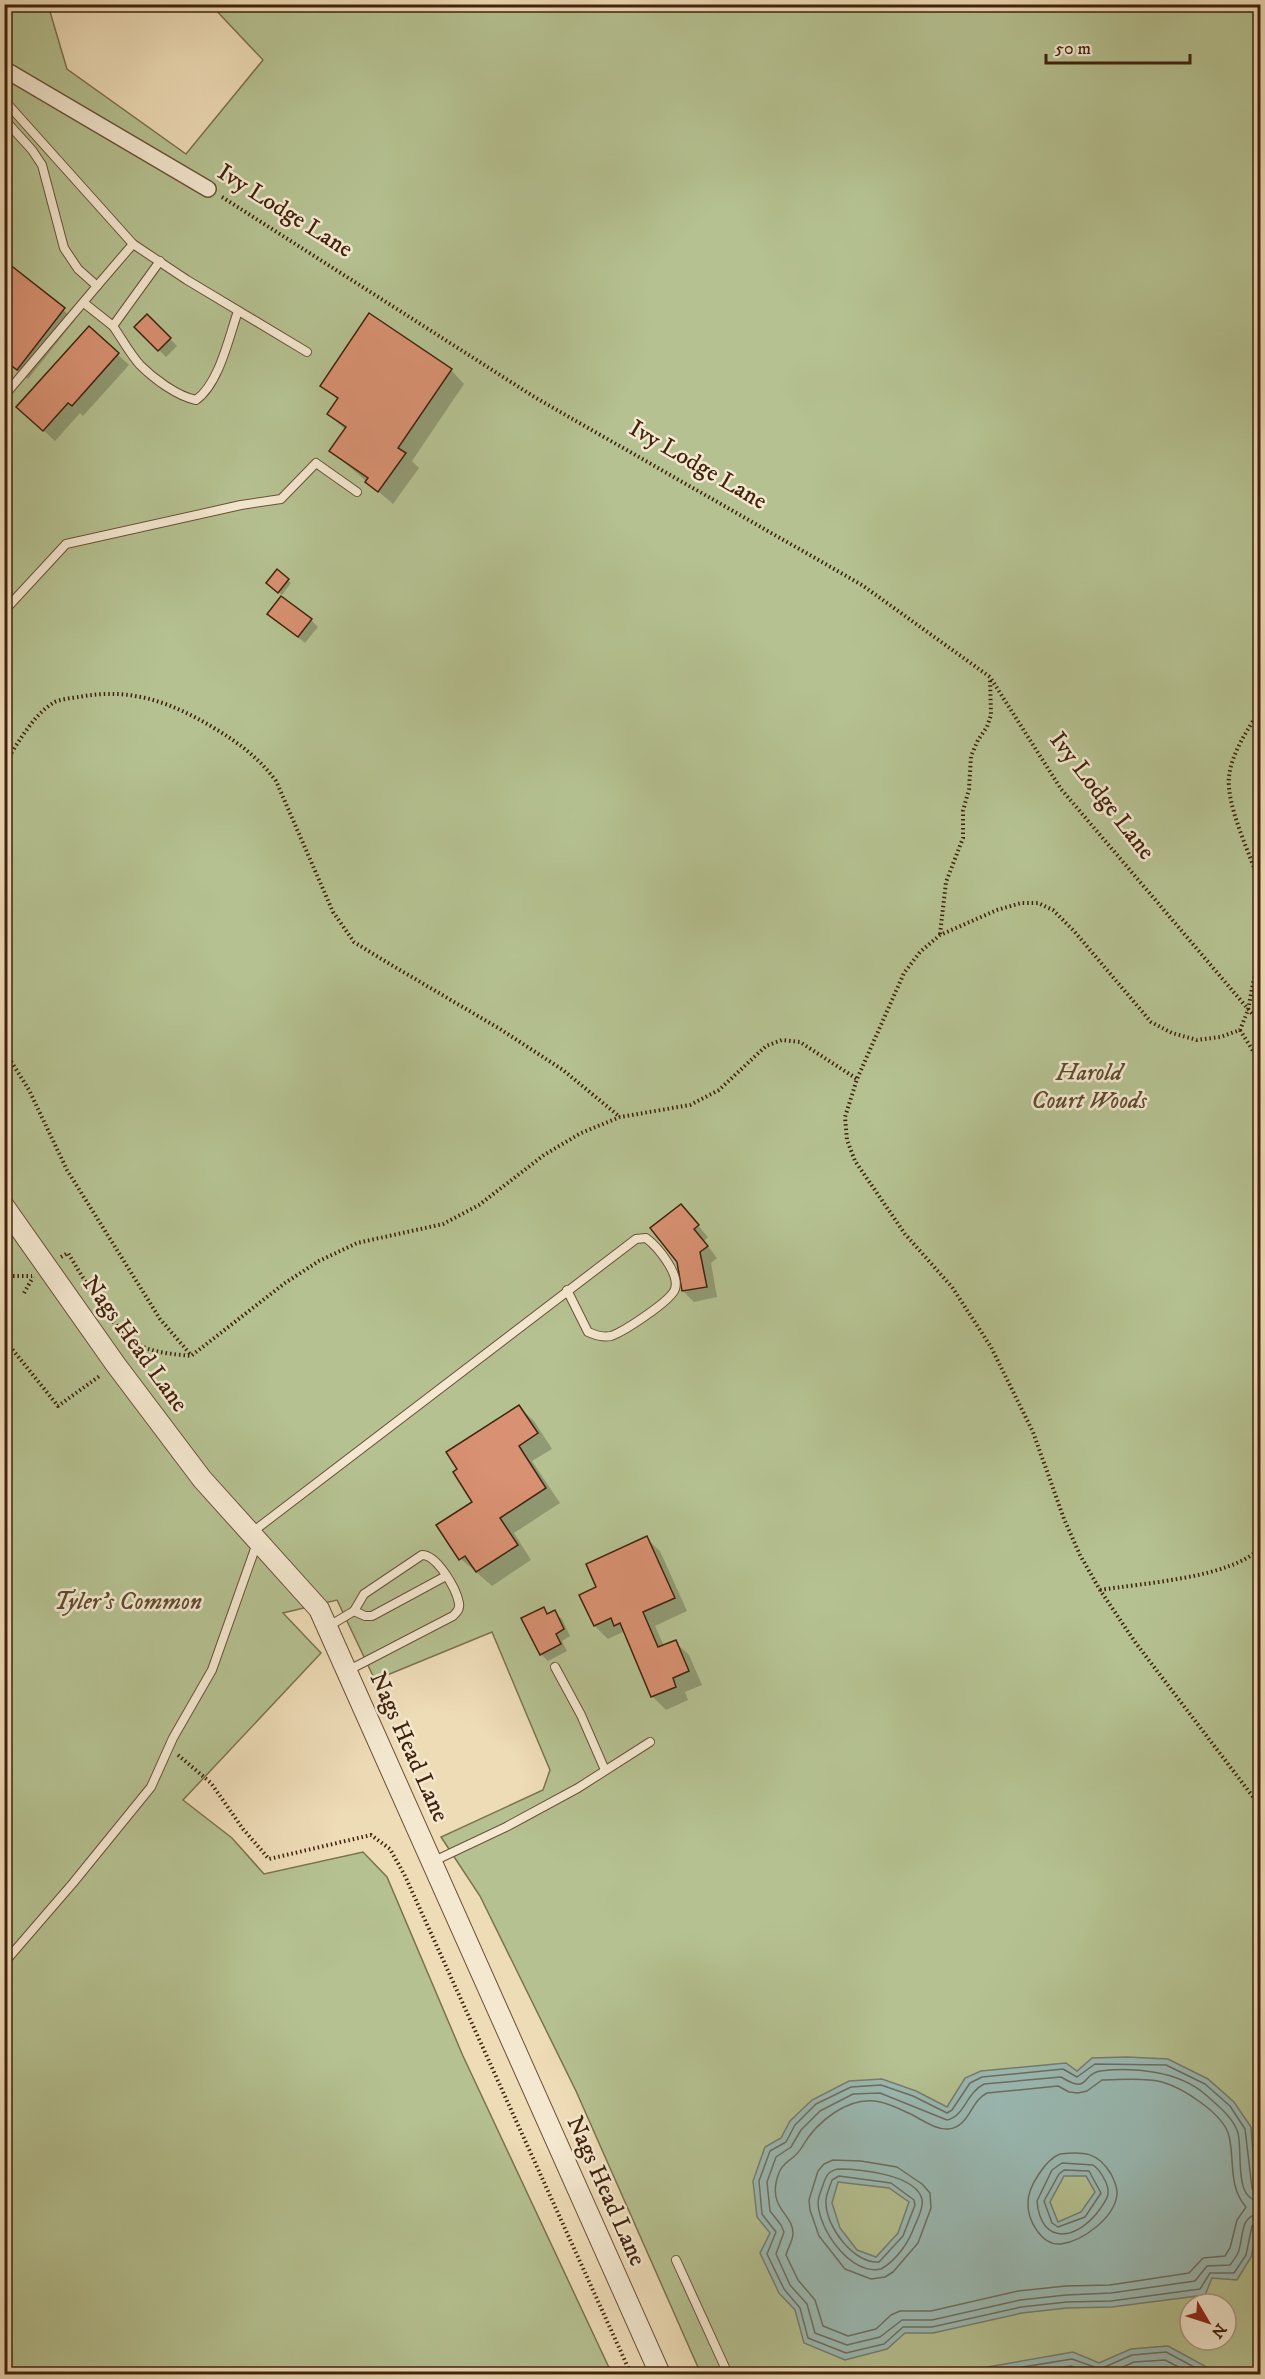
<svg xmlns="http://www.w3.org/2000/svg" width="1265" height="2379" font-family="'IM FELL DW Pica',serif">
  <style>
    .green { fill: #b5c191; stroke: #7b724e; stroke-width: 1.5; fill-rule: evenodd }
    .water { fill: #9abab4; stroke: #767d71; stroke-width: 1.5; fill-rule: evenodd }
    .shadow { fill: #0003 }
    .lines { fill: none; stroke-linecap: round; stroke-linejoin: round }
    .shore { stroke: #6e6e60; stroke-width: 1.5 }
    .building { fill: #d89172; stroke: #41220c; stroke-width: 1.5 }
    .service-casing { stroke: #6c5037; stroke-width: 10 }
    .minor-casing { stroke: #6c5037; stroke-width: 18 }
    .tertiary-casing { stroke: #6c5037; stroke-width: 22 }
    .path { stroke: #41220c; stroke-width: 4; stroke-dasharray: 1.5 3; stroke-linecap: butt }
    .service { stroke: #f4e8d0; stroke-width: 8 }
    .minor { stroke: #f4e8d0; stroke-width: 15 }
    .tertiary { stroke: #f4e8d0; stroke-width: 20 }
    .labels { text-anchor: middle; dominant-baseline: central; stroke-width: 5; stroke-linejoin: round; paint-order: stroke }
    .street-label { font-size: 24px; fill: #41220c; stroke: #f4e8d0 }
    .park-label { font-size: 24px; font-style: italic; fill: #5e4a2d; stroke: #f4e8d0 }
  </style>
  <rect width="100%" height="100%" fill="#eedcb7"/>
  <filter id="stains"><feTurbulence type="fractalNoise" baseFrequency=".00333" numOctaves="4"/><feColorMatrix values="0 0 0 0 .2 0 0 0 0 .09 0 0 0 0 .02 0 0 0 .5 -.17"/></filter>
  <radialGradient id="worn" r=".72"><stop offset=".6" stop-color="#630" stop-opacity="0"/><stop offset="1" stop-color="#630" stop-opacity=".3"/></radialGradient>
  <path class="green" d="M5,5H48L67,69L186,154L263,60L211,5H1260V2374H701L576,2091L480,1896L441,1837L543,1790L550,1770L492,1632L375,1680L337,1600L283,1613L321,1653L183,1800L232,1838L264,1874L363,1852L387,1877L463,2056L612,2374H5ZM1190,2304H1226V2340H1190Z"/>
  <g class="water">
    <path d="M1127,2057L1168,2059L1208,2079L1234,2102L1251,2127L1254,2169L1260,2198V2220L1251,2257L1237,2280L1212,2278L1205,2295L1112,2307L1067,2308L1022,2313L933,2333H905L887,2349L845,2360L804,2343L795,2310L779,2293L760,2253L770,2233L757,2217L753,2181L765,2147L781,2138L790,2121L812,2100L849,2081L882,2079L916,2091L947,2107L965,2078L981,2071L1066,2063L1077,2071L1092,2058ZM1064,2176H1086L1095,2192L1081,2212L1058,2222L1050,2202ZM838,2182L889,2188L909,2202L898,2233L876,2257L857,2250L840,2228L832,2203Z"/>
    <path d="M1168,2346L1212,2370L1215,2374H972L976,2369L1073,2352L1099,2363L1131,2349Z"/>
  </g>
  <g class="shadow">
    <path d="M9,265L75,320L28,379L4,361V271Z"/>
    <path d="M147,316L177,346L166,357L136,327Z"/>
    <path d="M89,328L129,365L83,416L80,413L55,441L29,417Z"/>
    <path d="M451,370L464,384L412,461L419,468L393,504L331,451L346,430L328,414L338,400L322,386Z"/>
    <path d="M277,571L291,583L282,595L271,586Z"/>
    <path d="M269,614L311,620L318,627L305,643Z"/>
    <path d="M681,1206L708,1237L704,1241L717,1258L711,1263L717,1297L694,1302L683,1291Z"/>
    <path d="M519,1407L534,1421L552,1449L532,1461L560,1503L514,1533L531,1560L492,1586L461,1559L438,1525L474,1502Z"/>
    <path d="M646,1538L660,1551L687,1611L655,1626L664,1646L675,1642L689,1655L702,1685L685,1692L688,1700L666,1710L652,1696L627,1636L623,1632L608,1639L595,1626L598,1588Z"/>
    <path d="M543,1608L549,1614L554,1612L562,1619L570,1636L562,1641L567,1651L548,1661L541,1654Z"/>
  </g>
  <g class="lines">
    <g class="shore">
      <path d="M1102,2080C1120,2080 1144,2077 1162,2082C1183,2088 1224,2114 1229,2136C1235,2162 1228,2186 1246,2207L1237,2220L1230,2248L1225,2256L1203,2258L1189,2273L1110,2285L1066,2286L1018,2291L931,2311H900L891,2315L876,2329L848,2336L823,2326L815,2300L798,2280L786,2255C788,2247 793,2241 793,2233C793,2215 771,2209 776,2183C781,2158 793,2163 802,2147C816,2122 849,2095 880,2102C889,2104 898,2108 906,2112C919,2117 934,2130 948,2129C970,2127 970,2101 987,2093L1058,2086L1069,2092L1078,2093L1087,2091Z"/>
      <path d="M1060,2154C1083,2151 1098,2152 1111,2174C1114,2180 1118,2187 1117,2195C1114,2218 1083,2241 1061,2244C1041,2246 1027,2219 1028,2202C1028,2187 1046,2159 1060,2154Z"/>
      <path d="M833,2160L861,2161L897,2167L922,2184L930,2193L931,2208L918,2243L893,2272L885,2277L871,2279L845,2269L819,2236L810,2210L809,2200L818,2171L824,2164Z"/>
      <path d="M1062,2163L1093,2165C1100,2170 1109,2184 1108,2193C1108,2199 1103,2204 1100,2209C1079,2239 1041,2248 1037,2201L1052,2170Z"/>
      <path d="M838,2169C859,2169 915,2174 922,2199C924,2207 918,2218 915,2225C909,2242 897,2260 881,2269C851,2276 819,2230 818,2203C818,2197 821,2191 823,2185C826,2176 828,2171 838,2169Z"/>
      <path d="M1064,2170L1089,2171L1101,2193L1085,2217L1058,2227L1052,2223L1044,2201L1059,2174Z"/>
      <path d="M839,2176L891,2183L914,2200L915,2205L903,2236L879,2262C854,2264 826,2227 826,2203C825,2196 830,2187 832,2180Z"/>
      <path d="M1260,2193H1255L1252,2188L1245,2129L1230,2106L1205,2084L1166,2065L1095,2064L1077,2077L1063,2069L982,2077L970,2083L952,2110L947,2113L913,2096L881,2085L851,2087L816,2104L795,2125L786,2142L770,2151L759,2181L762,2214L776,2232L767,2254L784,2289L800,2308L808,2338L846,2353L884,2344L903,2327H932L1021,2307L1067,2302L1111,2301L1200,2289L1210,2273H1234L1246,2255L1252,2226L1260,2222"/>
      <path d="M1260,2201C1233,2200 1243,2152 1238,2133C1234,2118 1217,2105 1206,2095C1179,2071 1135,2067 1100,2071C1081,2074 1090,2095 1061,2077L984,2084C966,2093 965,2116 947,2120L880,2093L853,2094L820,2111L801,2130L791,2147L776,2157L767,2182L770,2211L781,2225L784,2232L776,2254L790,2285L807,2304L815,2333L847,2345L880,2337L902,2320H932L1020,2300L1066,2295L1111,2293L1195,2281L1207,2266L1230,2265C1233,2261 1236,2257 1238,2253C1244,2238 1239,2215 1260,2214"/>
      <path d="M980,2374L1072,2359L1100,2369L1132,2355L1166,2352L1207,2374"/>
      <path d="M1022,2374L1071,2366L1092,2374"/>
      <path d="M1107,2374L1134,2362L1165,2360L1192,2374"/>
    </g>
  </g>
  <g class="building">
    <path d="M4,260L65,308L17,370L4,360Z"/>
    <path d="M369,313L452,369L398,448L406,453L378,492L365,482L368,478L329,451L346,427L327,414L338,398L320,386Z"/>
    <path d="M147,314L171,338L158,351L134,327Z"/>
    <path d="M89,326L119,353L72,406L68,403L43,431L16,407Z"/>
    <path d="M277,569L289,579L278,593L266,583Z"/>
    <path d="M281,596L312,619L298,637L267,614Z"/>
    <path d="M681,1204L699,1225L694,1229L708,1246L700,1252L707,1287L682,1291L677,1262L650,1228Z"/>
    <path d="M519,1405L538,1433L519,1446L546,1488L500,1518L518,1545L476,1572L465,1556L459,1560L436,1525L472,1502L453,1472L457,1469L446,1452Z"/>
    <path d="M647,1536L675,1598L643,1612L658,1647L676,1640L689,1671L673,1678L676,1687L651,1697L620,1623L614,1626L611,1618L594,1626L579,1595L596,1587L586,1564Z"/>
    <path d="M544,1607L547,1614L555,1610L564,1629L556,1634L561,1644L540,1655L521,1618Z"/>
  </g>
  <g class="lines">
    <g class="service-casing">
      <g id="service">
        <path d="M4,100L133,244L187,280L307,352"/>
        <path d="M4,119L32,150L42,165L64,248L78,269L97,286L4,396"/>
        <path d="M160,261L113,326C122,339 130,354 140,365C154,379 177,396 196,400C219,384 229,337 238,311"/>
        <path d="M97,286L133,244"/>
        <path d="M84,303L113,326"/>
        <path d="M4,611L66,544L241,505L281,499L316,463L357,492"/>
        <path d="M251,1533L636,1239L646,1238C658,1247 680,1274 675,1289C671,1301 623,1332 611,1336C603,1338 595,1335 588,1332L567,1290"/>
        <path d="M354,1611L365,1616H372L446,1576"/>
        <path d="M329,1626L354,1611L364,1594L422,1555C437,1555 456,1588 459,1603C460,1609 457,1612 453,1616L347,1671"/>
        <path d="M555,1667L581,1715L605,1770"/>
        <path d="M434,1861L506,1827L578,1788L650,1742"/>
        <path d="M4,1963L73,1883L151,1787L173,1738L212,1670L257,1543"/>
        <path d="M676,2260L728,2374"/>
      </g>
    </g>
    <g class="minor-casing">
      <path id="minor" d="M4,69L208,189"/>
    </g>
    <g class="tertiary-casing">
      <path id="tertiary" d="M4,1206L116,1365L202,1479L319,1609L660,2374"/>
    </g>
    <g class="path">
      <path d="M222,197L536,398L862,585L990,677L1061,789L1260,1023"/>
      <path d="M1260,710C1248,729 1231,754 1229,777C1226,806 1251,856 1260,884"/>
      <path d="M4,764C18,744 32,716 53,703C59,699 72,698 79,697C130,687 171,702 214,728C239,743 259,758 276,781L333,912L354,942L383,960L500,1029L563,1070L620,1117"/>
      <path d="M940,934L946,882L963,838V811L969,789L971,756L978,740L987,727L991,715L990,678"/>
      <path d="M1260,946L1248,1010L1240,1030L1220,1037L1197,1040L1172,1033L1151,1022L1074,931L1053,910L1038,903H1021L997,910L940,935L920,952L904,973L857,1079L845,1117L847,1140L855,1161L905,1234L952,1287L991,1347L1033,1432L1064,1519L1080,1555L1100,1590L1135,1642L1260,1806"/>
      <path d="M1240,1030L1260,1062"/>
      <path d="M4,1050L29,1090L67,1170L160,1319L191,1355"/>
      <path d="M61,1257L68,1253C84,1279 111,1328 136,1343C151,1353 174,1354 191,1356L285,1283L319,1261L357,1243L443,1224L479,1205L544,1155L581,1133L620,1117L690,1105L719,1090L766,1046L782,1040L800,1042L857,1079"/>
      <path d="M4,1276H32"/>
      <path d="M24,1293L33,1277"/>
      <path d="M4,1339L58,1406L101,1375"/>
      <path d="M1100,1590C1143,1583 1231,1578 1260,1548"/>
      <path d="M178,1755L211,1783L243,1829L269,1859L371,1835L390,1849L405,1876L631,2374"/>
    </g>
    <use href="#service" class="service"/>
    <use href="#minor" class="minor"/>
    <use href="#tertiary" class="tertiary"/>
  </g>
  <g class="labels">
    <g class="street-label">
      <text transform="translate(285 211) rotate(32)">Ivy Lodge Lane</text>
      <text transform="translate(698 465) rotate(30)">Ivy Lodge Lane</text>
      <text transform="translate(1102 796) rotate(52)">Ivy Lodge Lane</text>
      <text transform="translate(135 1344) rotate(54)">Nags Head Lane</text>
      <text transform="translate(409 1747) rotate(66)">Nags Head Lane</text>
      <text transform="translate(606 2191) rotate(66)">Nags Head Lane</text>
    </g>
    <g class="park-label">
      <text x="1089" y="1073">Harold<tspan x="1089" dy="28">Court Woods</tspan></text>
      <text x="128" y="1602">Tyler's Common</text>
    </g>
  </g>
  <rect width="1265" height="2379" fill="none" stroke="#eedcb7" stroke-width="24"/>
  <rect x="6" y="6" width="1253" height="2367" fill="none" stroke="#41220c" stroke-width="3"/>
  <rect x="12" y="12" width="1241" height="2355" fill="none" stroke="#41220c" stroke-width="1.5"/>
  <g transform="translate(1208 2322) rotate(129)"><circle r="28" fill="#f4e8d0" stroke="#ac9982" stroke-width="1.5"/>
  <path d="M0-4.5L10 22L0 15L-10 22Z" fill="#8f2418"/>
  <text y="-9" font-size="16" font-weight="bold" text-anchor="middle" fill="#41220c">N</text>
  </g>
  <path d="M1046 54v9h144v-9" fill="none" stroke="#41220c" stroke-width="3"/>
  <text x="1055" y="54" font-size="18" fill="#41220c" stroke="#f4e8d0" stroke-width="4.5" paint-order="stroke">50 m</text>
  <rect width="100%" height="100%" filter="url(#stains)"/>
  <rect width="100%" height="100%" fill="url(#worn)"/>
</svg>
